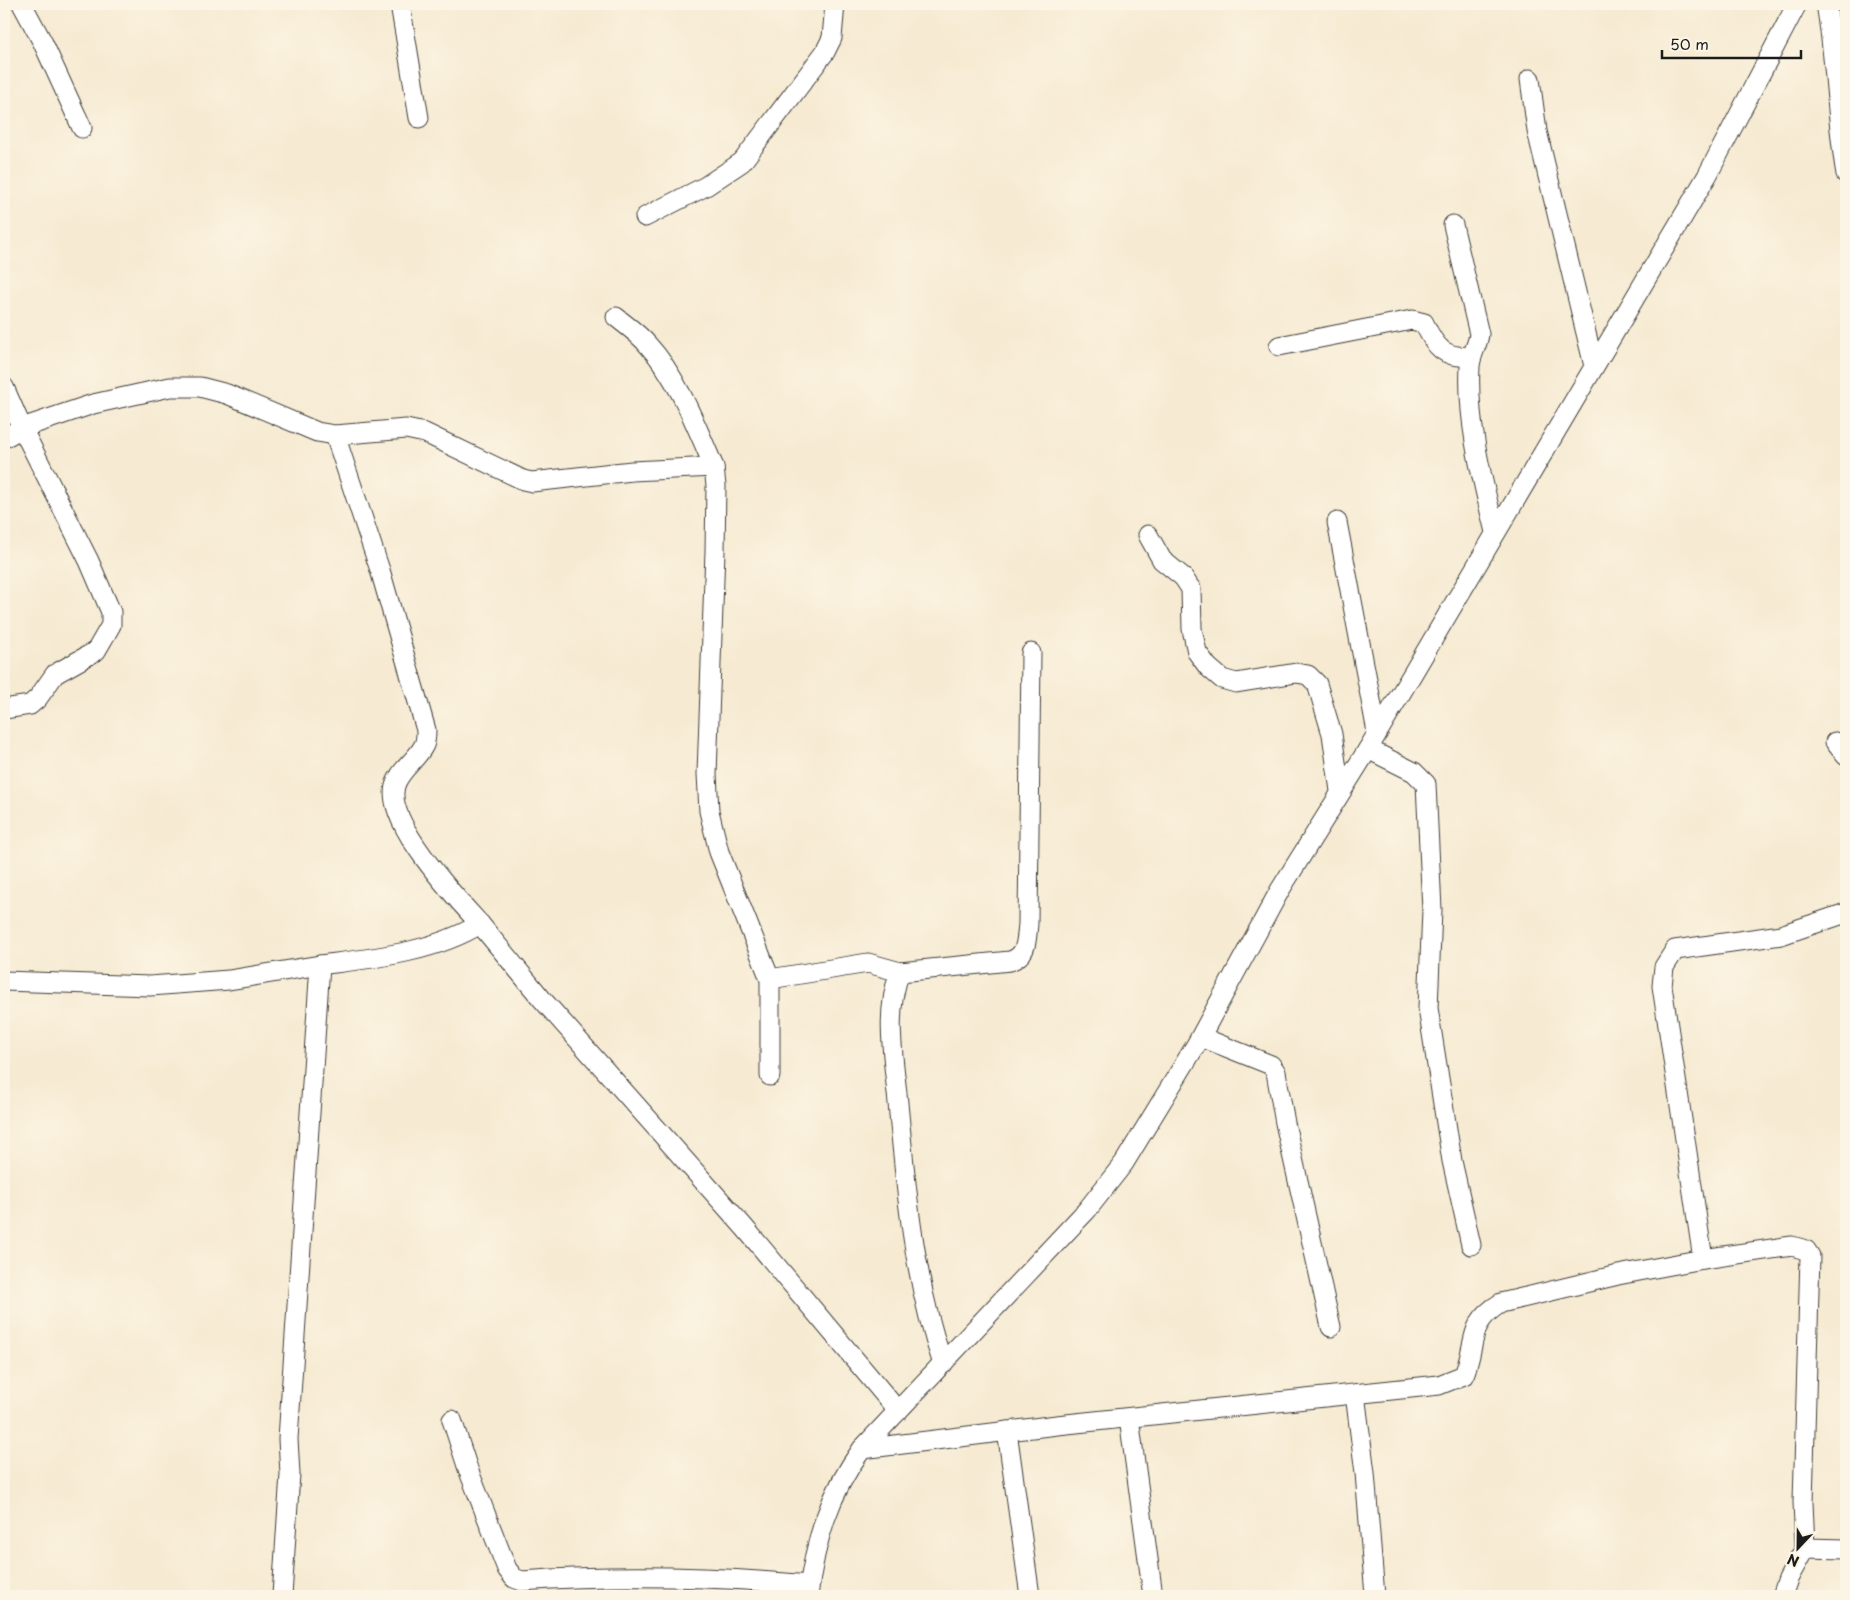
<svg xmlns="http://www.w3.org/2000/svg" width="1850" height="1600" font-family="'Playpen Sans',sans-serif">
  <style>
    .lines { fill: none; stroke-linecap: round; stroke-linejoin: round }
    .minor-casing { stroke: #3d3b37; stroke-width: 21 }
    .minor { stroke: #fff; stroke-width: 19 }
  </style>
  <rect width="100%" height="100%" fill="#fcf5e5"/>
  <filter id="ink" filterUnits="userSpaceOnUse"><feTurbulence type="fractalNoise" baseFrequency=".02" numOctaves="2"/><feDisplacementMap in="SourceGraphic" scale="10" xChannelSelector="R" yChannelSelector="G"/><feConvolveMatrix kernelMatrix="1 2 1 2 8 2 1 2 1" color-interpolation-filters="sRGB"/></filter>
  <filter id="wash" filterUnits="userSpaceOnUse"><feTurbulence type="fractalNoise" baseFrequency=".0096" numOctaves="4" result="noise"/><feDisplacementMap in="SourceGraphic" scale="20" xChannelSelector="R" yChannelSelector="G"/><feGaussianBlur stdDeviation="1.12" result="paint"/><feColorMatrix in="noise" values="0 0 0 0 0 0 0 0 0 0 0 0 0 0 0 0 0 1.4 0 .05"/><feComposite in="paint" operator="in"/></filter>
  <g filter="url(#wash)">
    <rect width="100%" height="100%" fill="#f6ead2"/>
  </g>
  <g filter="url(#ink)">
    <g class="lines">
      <g class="minor-casing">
        <g id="minor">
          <path d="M22,4L43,43L82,128"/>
          <path d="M400,4L419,118"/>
          <path d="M1826,4C1836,60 1836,117 1846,174"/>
          <path d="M1530,79L1537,131L1594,366"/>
          <path d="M645,217L706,186L742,162L825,52L832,38L835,4"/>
          <path d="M1453,225L1479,334C1478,345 1471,354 1470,366C1467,423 1482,478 1495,532"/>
          <path d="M616,317C627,326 639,334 648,345C677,376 697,428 714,467"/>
          <path d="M1279,346L1412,320L1424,323C1435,347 1444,359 1472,356"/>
          <path d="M4,387L22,428L89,561L111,612V625L96,651L55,674L38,698L30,705L4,709"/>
          <path d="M4,438L22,428L93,404L170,387H200L227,394L317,432L335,435L406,429L425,433L523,480L532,482L632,471L714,467L716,486L715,551L707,774L709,811L719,852L770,979L868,963L900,972C884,1013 894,1060 898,1103C906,1190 914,1281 943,1364"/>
          <path d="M1337,522L1377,732"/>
          <path d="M1148,535L1162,560L1183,577L1191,589L1192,629L1197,652L1208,667L1222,679L1236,683L1296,673L1308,675L1317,684L1332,734L1340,791"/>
          <path d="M1835,742L1846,756"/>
          <path d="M1368,749L1414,772L1426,784L1432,910L1428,1008L1452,1161L1471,1245"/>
          <path d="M1846,913L1781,935L1675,950L1664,967L1662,986L1703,1259L1792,1246L1806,1250L1810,1256L1803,1502L1805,1548L1846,1549"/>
          <path d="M480,924L541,998L744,1227L898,1411"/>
          <path d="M900,972L1010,961C1028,955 1026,940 1028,924L1031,653"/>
          <path d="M770,979V1076"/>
          <path d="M4,981L150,986L229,980L320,965"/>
          <path d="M1201,1037L1271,1065L1276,1072L1285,1123L1331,1327"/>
          <path d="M1355,1394L1365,1473L1375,1596"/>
          <path d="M1129,1418L1153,1596"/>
          <path d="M452,1420L468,1469L507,1569L514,1578L522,1581C618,1574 713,1576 809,1585"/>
          <path d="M1007,1431L1030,1596"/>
          <path d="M862,1449L1057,1425L1439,1385L1464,1375C1477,1343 1467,1323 1501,1303L1618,1275L1703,1259"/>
          <path d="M282,1596L290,1474L288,1439L320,965C374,958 432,953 480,924C456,898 385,822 395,786C399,770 417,760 424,745C426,741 426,735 426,730L380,570L335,435"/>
          <path d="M808,1596C815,1541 829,1494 862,1449L1087,1210L1124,1163L1196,1045L1280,890L1368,749L1707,176L1797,4"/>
          <path d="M1782,1596L1788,1579L1805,1548"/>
        </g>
      </g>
      <use href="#minor" class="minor"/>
    </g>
  </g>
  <rect width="1850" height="1600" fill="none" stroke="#fcf5e5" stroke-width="20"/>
  <g transform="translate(1798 1548) rotate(202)" stroke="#fcf5e5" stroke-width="4" paint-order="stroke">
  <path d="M0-4L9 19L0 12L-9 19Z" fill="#1c1c1c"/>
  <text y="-8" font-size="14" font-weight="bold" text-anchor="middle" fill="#1c1c1c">N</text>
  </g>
  <path d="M1662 50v8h139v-8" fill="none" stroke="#1c1c1c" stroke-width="2.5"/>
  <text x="1670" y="50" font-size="15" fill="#1c1c1c" stroke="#fcf5e5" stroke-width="4" paint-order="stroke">50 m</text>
</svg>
